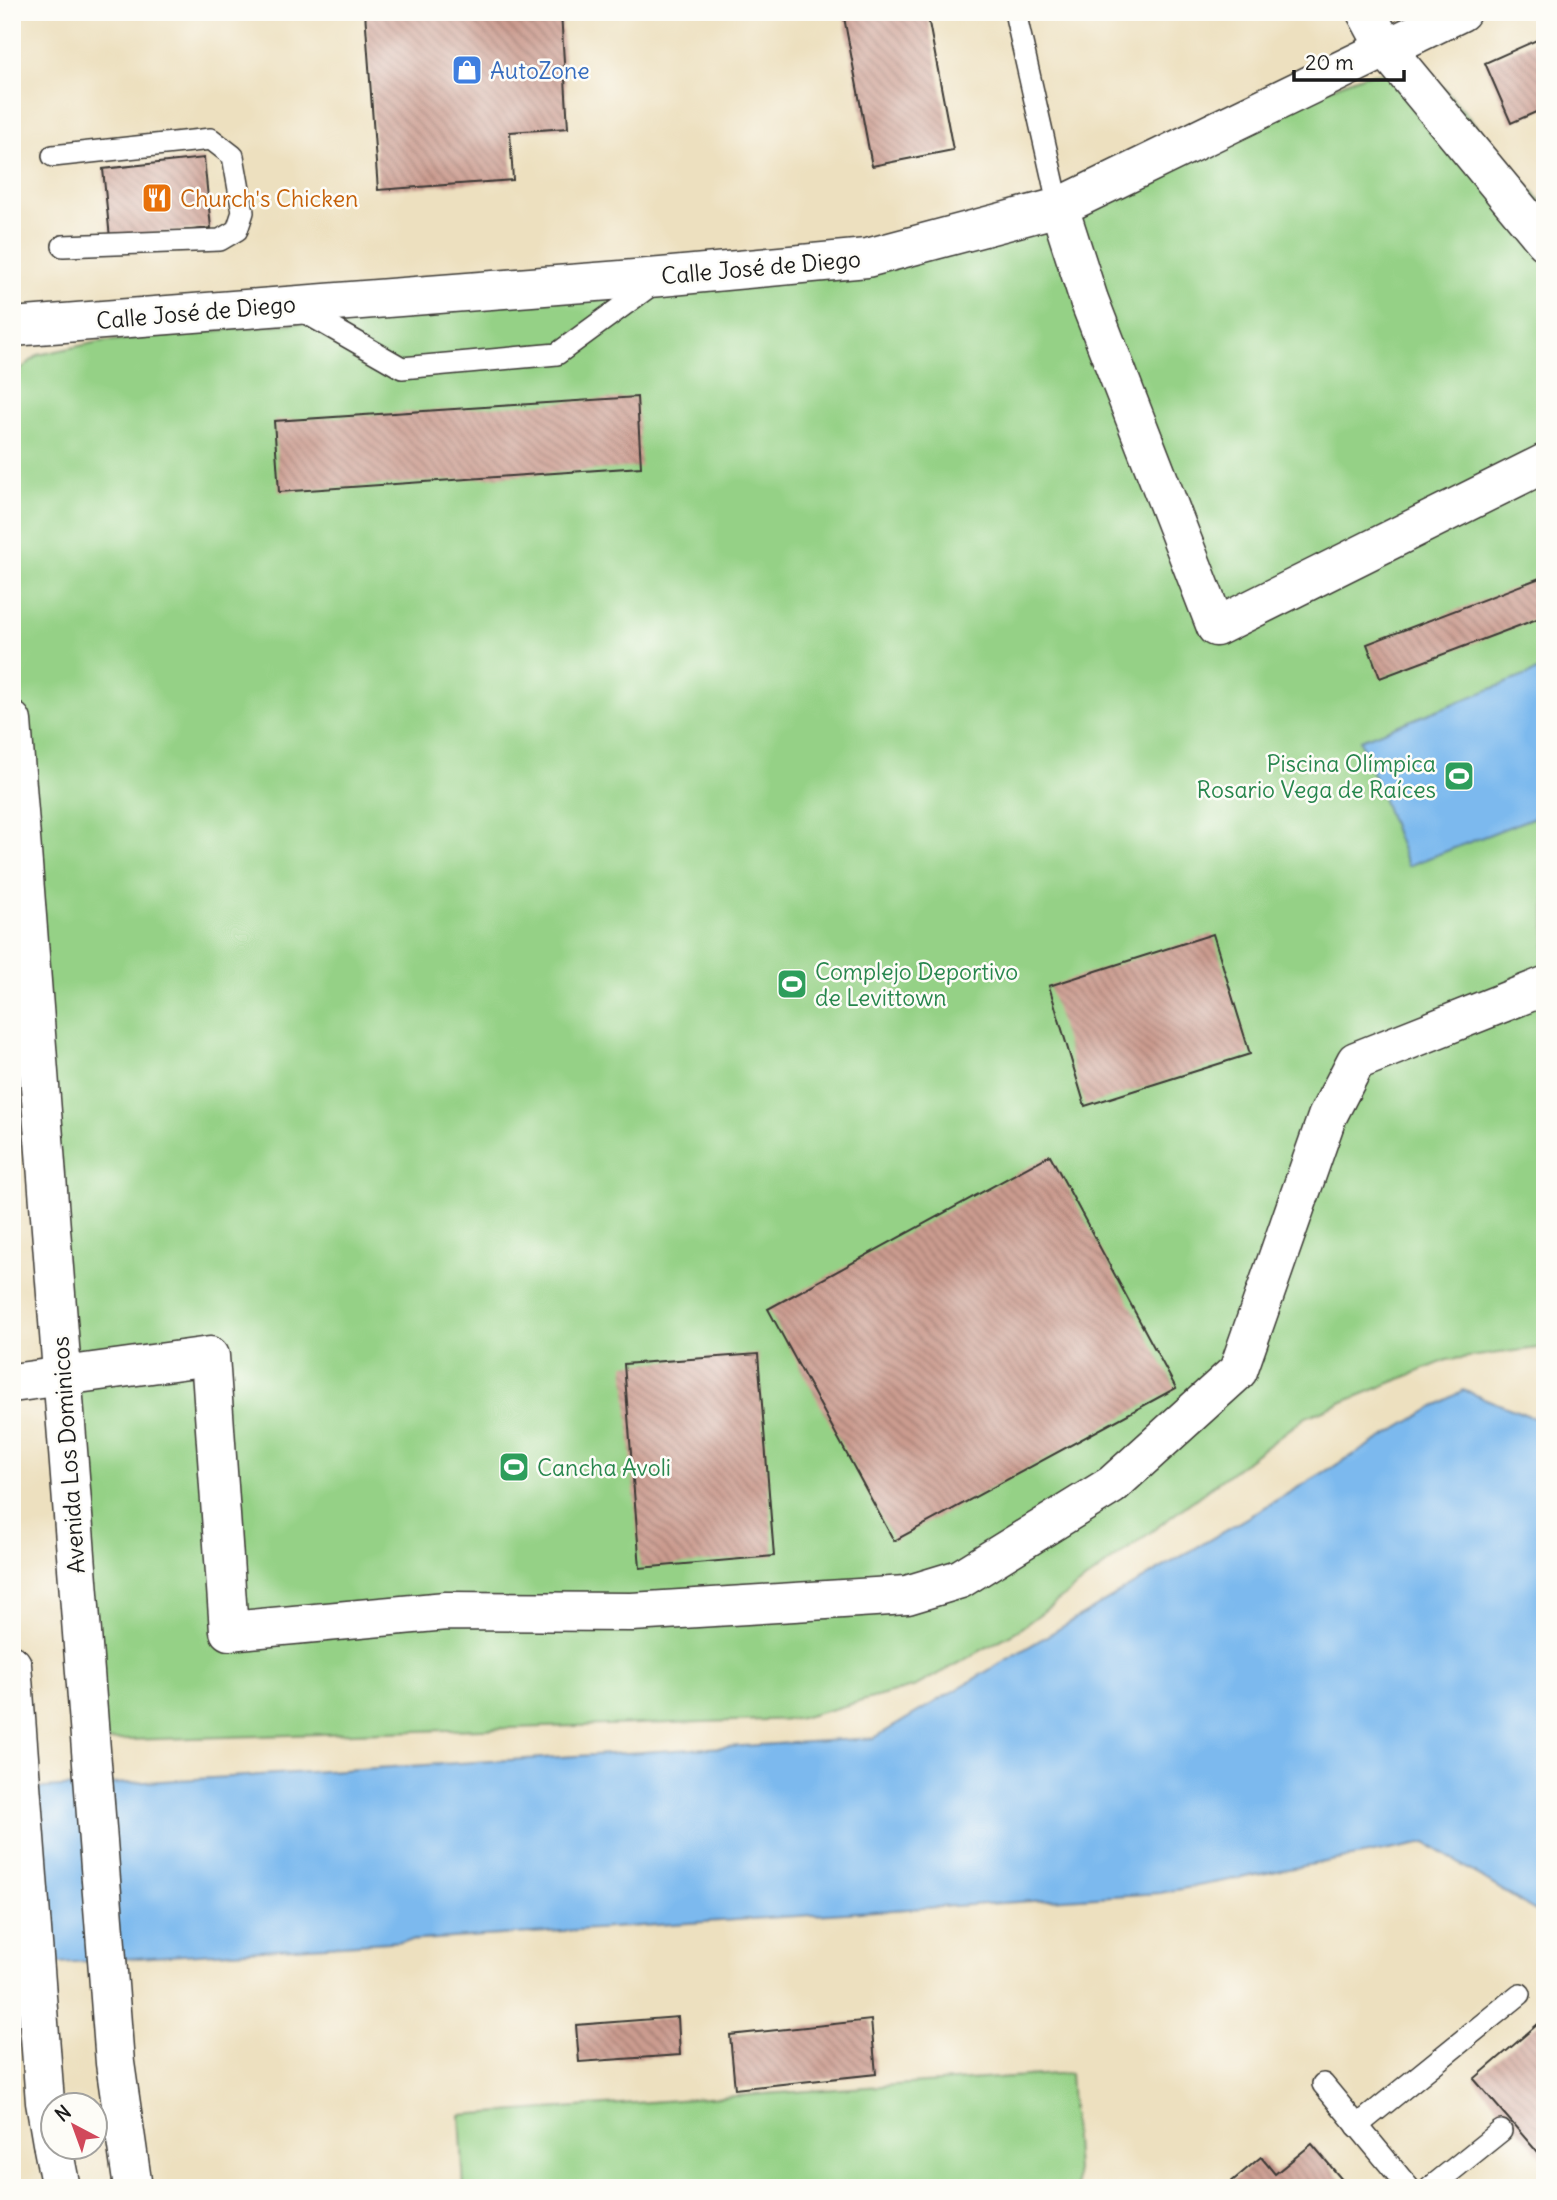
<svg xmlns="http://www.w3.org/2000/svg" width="1557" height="2200" font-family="Delius,sans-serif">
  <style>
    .pitch { fill: #95d186; stroke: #587651; stroke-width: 2 }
    .water { fill: #7bb9ee; stroke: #4c6a85; stroke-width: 2 }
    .building { fill: url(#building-back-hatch) }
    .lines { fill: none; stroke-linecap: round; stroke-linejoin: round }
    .lane-casing { stroke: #3b3934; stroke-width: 24 }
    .street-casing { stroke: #3b3934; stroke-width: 41 }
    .secondary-casing { stroke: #3b3934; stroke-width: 41 }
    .lane { stroke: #fff; stroke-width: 21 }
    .street { stroke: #fff; stroke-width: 38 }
    .secondary { stroke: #fff; stroke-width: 38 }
    .labels { text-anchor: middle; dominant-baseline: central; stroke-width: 5; stroke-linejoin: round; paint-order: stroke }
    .shop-label { font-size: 23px; fill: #366cbe; stroke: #fdfcf7; text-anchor: start }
    .food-label { font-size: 23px; fill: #c56008; stroke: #fdfcf7; text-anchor: start }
    .street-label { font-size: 23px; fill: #1c1c1c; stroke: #fdfcf7 }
    .leisure-label { font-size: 23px; fill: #27864d; stroke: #fdfcf7; text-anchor: start }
  </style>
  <defs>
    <pattern id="building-back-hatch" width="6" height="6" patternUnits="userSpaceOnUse" patternTransform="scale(1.75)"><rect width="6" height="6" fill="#cb9b8f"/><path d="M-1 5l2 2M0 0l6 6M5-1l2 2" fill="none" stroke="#a47e74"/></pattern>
  </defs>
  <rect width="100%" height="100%" fill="#fdfcf7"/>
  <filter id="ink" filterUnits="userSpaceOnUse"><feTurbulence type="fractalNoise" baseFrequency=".0143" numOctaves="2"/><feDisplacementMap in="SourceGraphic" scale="14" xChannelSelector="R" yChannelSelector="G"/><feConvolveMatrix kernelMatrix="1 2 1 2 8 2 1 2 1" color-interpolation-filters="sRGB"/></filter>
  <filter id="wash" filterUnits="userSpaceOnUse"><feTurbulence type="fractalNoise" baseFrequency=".00686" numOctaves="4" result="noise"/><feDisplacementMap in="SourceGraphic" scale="28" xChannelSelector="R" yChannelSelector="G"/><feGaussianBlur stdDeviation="1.57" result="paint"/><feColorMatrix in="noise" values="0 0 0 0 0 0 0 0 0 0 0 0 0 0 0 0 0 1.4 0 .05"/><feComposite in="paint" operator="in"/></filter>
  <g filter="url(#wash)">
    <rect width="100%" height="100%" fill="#ede0bf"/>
    <g class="pitch">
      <path d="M1394,72L1424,77L1445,89L1545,206V1347L1447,1360L1306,1417L1017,1631L916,1686L797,1719L96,1741L12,622V377L38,355L98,342L870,268L1364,75Z"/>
      <path d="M1070,2073L1077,2188H464L460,2115Z"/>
    </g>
    <g class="water">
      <path d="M1545,668V813L1408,866L1360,740Z"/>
      <path d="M1463,1390L1545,1422V1917L1426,1843L1160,1893L12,1966V1790L874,1738Z"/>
    </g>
    <g id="blocks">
      <g class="building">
        <path d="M365,12H561L568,128L510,132L513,180L378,190Z"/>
        <path d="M843,12H927L953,150L872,166Z"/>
        <path d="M1539,39L1545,51V108L1511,123L1485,63Z"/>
        <path d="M204,158L211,228L110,238L103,169Z"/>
        <path d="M637,397L641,467L279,492L274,421Z"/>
        <path d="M1545,576V616L1380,678L1367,644Z"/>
        <path d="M1213,934L1250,1054L1085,1106L1049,986Z"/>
        <path d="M1050,1155L1176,1388L894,1541L768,1309Z"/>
        <path d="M758,1354L774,1556L640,1568L624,1364Z"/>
        <path d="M678,2017L680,2055L579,2062L576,2025Z"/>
        <path d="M1545,2018V2161L1474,2079Z"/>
        <path d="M871,2020L876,2074L735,2089L730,2035Z"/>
        <path d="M1312,2144L1349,2188H1224L1261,2157L1275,2174Z"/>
      </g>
    </g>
  </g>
  <g filter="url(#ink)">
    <use href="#blocks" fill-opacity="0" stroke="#3b3934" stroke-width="2"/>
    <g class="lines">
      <g class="lane-casing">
        <g id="lane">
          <path d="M1015,12L1059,207"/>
          <path d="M53,156L211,139L233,156L243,212L237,230L220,240L63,246"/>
          <path d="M299,309L402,368L557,354L654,283"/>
          <path d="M1323,2084L1409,2188"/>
          <path d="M1357,2126L1520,1994"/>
          <path d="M1430,2188L1501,2131"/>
        </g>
      </g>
      <g class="street-casing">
        <g id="street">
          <path d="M1366,12L1386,49L1545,241"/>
          <path d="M1059,207L1089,300L1216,627L1545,463"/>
          <path d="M12,1383L210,1356L229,1631L446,1611L632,1612L907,1595L960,1579L1112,1485L1238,1371L1327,1117L1356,1061L1545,986"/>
        </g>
      </g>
      <g class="secondary-casing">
        <g id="secondary">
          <path d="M12,327L661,277L867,258L1059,207L1461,12"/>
          <path d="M12,721L115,2063L133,2188"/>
          <path d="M12,1665L45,2102L52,2143"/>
          <path d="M53,2148L61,2188"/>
        </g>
      </g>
      <use href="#lane" class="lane"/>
      <use href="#street" class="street"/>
      <use href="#secondary" class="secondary"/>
    </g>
  </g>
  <defs>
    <g id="shop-square" transform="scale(1.575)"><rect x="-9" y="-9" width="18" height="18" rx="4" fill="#3f7fe0" stroke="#fdfcf7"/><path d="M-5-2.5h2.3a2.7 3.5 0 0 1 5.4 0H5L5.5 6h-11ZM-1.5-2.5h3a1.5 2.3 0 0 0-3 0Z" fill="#fff"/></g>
    <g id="restaurant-square" transform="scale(1.575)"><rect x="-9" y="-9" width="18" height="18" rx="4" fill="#e8710a" stroke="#fdfcf7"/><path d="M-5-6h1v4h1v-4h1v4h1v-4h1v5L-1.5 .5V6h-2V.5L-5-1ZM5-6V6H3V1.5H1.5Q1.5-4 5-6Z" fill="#fff"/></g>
    <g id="stadium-square" transform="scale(1.575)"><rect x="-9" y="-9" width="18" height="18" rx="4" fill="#2e9e5b" stroke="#fdfcf7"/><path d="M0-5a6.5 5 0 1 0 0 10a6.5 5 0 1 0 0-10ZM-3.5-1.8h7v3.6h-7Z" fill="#fff"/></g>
  </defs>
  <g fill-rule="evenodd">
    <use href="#shop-square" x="467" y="70"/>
    <use href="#restaurant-square" x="157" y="198"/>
    <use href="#stadium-square" x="1459" y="776"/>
    <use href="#stadium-square" x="792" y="984"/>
    <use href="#stadium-square" x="514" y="1467"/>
  </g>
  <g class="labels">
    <g class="shop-label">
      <text x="490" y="70">AutoZone</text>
    </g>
    <g class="food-label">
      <text x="180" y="198">Church's Chicken</text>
    </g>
    <g class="street-label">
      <text transform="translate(761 267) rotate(-5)">Calle José de Diego</text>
      <text transform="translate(196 312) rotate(-5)">Calle José de Diego</text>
      <text transform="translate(68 1455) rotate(-94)">Avenida Los Dominicos</text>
    </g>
    <g class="leisure-label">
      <text x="1436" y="763" text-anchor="end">Piscina Olímpica<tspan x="1436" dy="26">Rosario Vega de Raíces</tspan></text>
      <text x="815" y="971">Complejo Deportivo<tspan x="815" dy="26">de Levittown</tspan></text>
      <text x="537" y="1467">Cancha Avoli</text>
    </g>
  </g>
  <rect width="1557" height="2200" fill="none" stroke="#fdfcf7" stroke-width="42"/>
  <g transform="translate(74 2126) rotate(319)"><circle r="33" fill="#fdfcf7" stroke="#a3a29f" stroke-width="2"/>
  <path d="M0-5L12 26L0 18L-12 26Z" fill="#d1495b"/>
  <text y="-10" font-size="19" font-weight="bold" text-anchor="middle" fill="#1c1c1c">N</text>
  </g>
  <path d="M1294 70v10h110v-10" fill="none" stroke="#1c1c1c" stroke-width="3.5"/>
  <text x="1305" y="70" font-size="21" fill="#1c1c1c" stroke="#fdfcf7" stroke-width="5" paint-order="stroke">20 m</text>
</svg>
